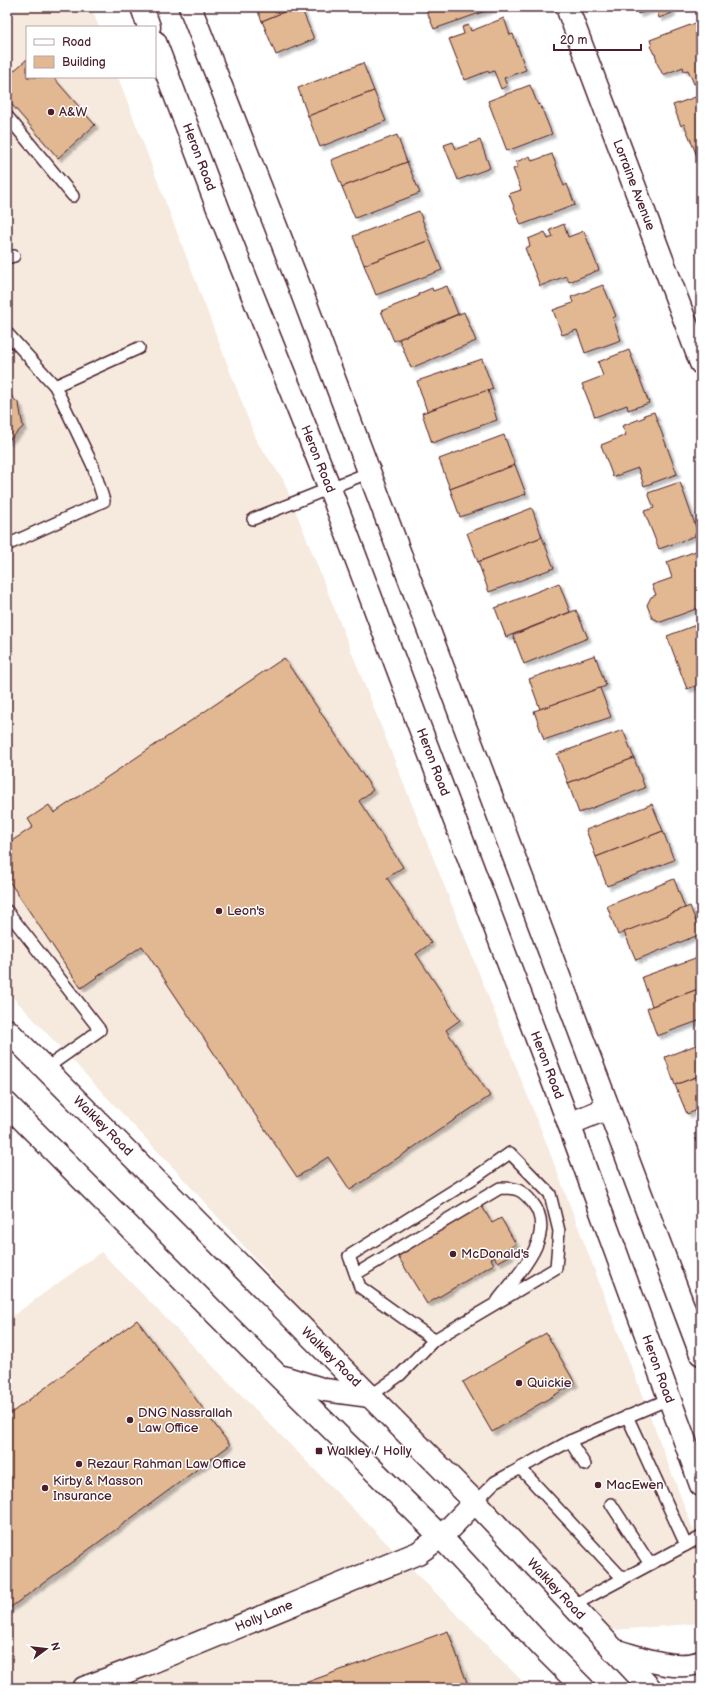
<svg xmlns="http://www.w3.org/2000/svg" width="708" height="1695" font-family="'Balsamiq Sans',sans-serif">
  <style>
    .built { fill: #f6eade }
    .building { fill: #e1b891; stroke: #4a1f2b; filter: url(#shadow) }
    .lines { fill: none; stroke-linecap: round; stroke-linejoin: round }
    .service-casing { stroke: #4a1f2b; stroke-width: 14 }
    .minor-casing { stroke: #4a1f2b; stroke-width: 25 }
    .secondary-casing { stroke: #4a1f2b; stroke-width: 25 }
    .primary-casing { stroke: #4a1f2b; stroke-width: 25 }
    .service { stroke: #fff; stroke-width: 11 }
    .minor { stroke: #fff; stroke-width: 22 }
    .secondary { stroke: #fff; stroke-width: 22 }
    .primary { stroke: #fff; stroke-width: 22 }
    .poi-dot { fill: #4a1f2b; stroke: #fff; stroke-width: 1.5 }
    .labels { text-anchor: middle; dominant-baseline: central; stroke-width: 3; stroke-linejoin: round; paint-order: stroke }
    .poi-label { font-size: 13px; fill: #4a1f2b; stroke: #fff; text-anchor: start }
    .street-label { font-size: 13px; fill: #4a1f2b; stroke: #fff }
  </style>
  <defs>
    <filter id="shadow"><feDropShadow dx="3.5" dy="3.5" stdDeviation="1" flood-color="#0004"/></filter>
  </defs>
  <rect width="100%" height="100%" fill="#fff"/>
  <filter id="ink" filterUnits="userSpaceOnUse"><feTurbulence type="fractalNoise" baseFrequency=".025" numOctaves="2"/><feDisplacementMap in="SourceGraphic" scale="8" xChannelSelector="R" yChannelSelector="G"/><feConvolveMatrix kernelMatrix="1 2 1 2 8 2 1 2 1" color-interpolation-filters="sRGB"/></filter>
  <g filter="url(#ink)">
    <g class="built">
      <path d="M7,7H91L99,27H27V77H118L257,442L283,479L544,1137L701,1550V1623L591,1632L179,1174L7,991Z"/>
      <path d="M101,1252L529,1688H7V1320Z"/>
    </g>
    <g class="building">
      <path d="M256,7H296L262,21Z"/>
      <path d="M296,7H301L314,39L276,55L262,21Z"/>
      <path d="M425,7H497L434,29Z"/>
      <path d="M636,7H671L672,13L659,18L656,8L638,14Z"/>
      <path d="M504,18L510,35L513,34L526,70L504,78L507,86L501,89L494,71L489,73L488,71L465,80L449,39L464,34L462,27L469,25L471,31Z"/>
      <path d="M701,21V81L694,84L688,70L684,71L683,67L663,75L656,61L657,60L655,54H654L650,46H652L650,40Z"/>
      <path d="M27,59V77H53L95,125L58,158L7,99V77Z"/>
      <path d="M363,63L374,91L308,116L298,88Z"/>
      <path d="M530,85L538,105L540,104L552,134L507,151L488,101Z"/>
      <path d="M374,91L386,121L320,147L308,116Z"/>
      <path d="M701,95V155L697,156L684,124L681,126L673,105Z"/>
      <path d="M397,135L407,162L342,187L331,160Z"/>
      <path d="M480,140L490,168L458,180L444,145L453,142L456,149Z"/>
      <path d="M552,154L564,186L567,184L575,205L521,225L509,194L521,190L513,169L518,167L516,162L530,156L532,161Z"/>
      <path d="M407,162L420,193L355,218L342,187Z"/>
      <path d="M419,211L430,240L364,265L353,236Z"/>
      <path d="M564,224L568,237L584,231L599,270L569,282L566,276L540,286L525,248L530,246L528,239L545,232L548,239L553,237L550,230Z"/>
      <path d="M430,240L442,270L376,295L364,265Z"/>
      <path d="M603,285L616,316L613,318L621,340L585,353L577,330L562,335L553,310L573,303L571,297Z"/>
      <path d="M447,286L458,314L394,341L381,311L419,296L418,294L432,288L433,291Z"/>
      <path d="M464,312L476,341L411,368L399,339Z"/>
      <path d="M629,350L649,403L628,410L627,405L595,417L582,384L603,376L598,362Z"/>
      <path d="M482,359L493,389L427,411L417,381Z"/>
      <path d="M488,390L497,420L432,443L422,413Z"/>
      <path d="M7,392L19,404L23,427L7,442Z"/>
      <path d="M654,412L677,474L644,486L638,468L613,477L601,445L626,435L622,426L645,417L644,415Z"/>
      <path d="M504,435L515,465L450,489L439,459Z"/>
      <path d="M515,465L526,494L460,517L450,489Z"/>
      <path d="M680,482L698,533L695,534V536L659,549L644,511L654,508L648,493Z"/>
      <path d="M532,508L542,537L478,562L467,533Z"/>
      <path d="M542,537L554,568L489,592L478,562Z"/>
      <path d="M701,549V607L661,622L652,618L647,605L651,597L656,595L652,585L672,578L667,562Z"/>
      <path d="M559,583L570,612L506,637L495,608Z"/>
      <path d="M576,610L588,638L524,664L513,635Z"/>
      <path d="M701,623V684L687,689L667,636Z"/>
      <path d="M595,655L606,686L540,709L529,679Z"/>
      <path d="M284,658L373,790L359,801L403,867L387,878L431,943L416,954L460,1020L446,1030L490,1096L350,1190L328,1157L297,1177L142,946L81,988L7,878V844L33,827L28,819L49,805L54,813Z"/>
      <path d="M600,688L611,717L544,740L534,711Z"/>
      <path d="M623,730L634,758L568,783L557,754Z"/>
      <path d="M634,758L645,788L579,813L568,783Z"/>
      <path d="M652,804L663,831L596,857L586,830Z"/>
      <path d="M663,831L674,860L607,886L596,857Z"/>
      <path d="M674,879L685,908L618,935L607,906Z"/>
      <path d="M690,906L701,934L636,960L624,932Z"/>
      <path d="M701,956V988L652,1006L642,977Z"/>
      <path d="M701,988V1020L657,1036L647,1008Z"/>
      <path d="M701,1043V1075L675,1085L665,1057Z"/>
      <path d="M701,1075V1109L687,1114L675,1085Z"/>
      <path d="M701,1131V1152L694,1134Z"/>
      <path d="M480,1203L492,1223L501,1218L516,1244L507,1249L511,1255L498,1262L494,1257L491,1259L494,1264L427,1304L396,1253Z"/>
      <path d="M137,1320L230,1445L7,1610V1416Z"/>
      <path d="M546,1333L575,1383L492,1432L463,1382Z"/>
      <path d="M448,1631L469,1688H291Z"/>
    </g>
    <g class="lines">
      <g class="service-casing">
        <g id="service">
          <path d="M7,116L73,196"/>
          <path d="M7,258L14,256"/>
          <path d="M7,333L55,386L93,466L104,501L7,545"/>
          <path d="M55,386L139,348"/>
          <path d="M253,519L370,472"/>
          <path d="M7,911L100,1030L45,1069"/>
          <path d="M510,1153L550,1194L559,1231L556,1268L434,1340L360,1287L349,1256L480,1174Z"/>
          <path d="M356,1274L500,1188C517,1188 521,1189 532,1202C559,1235 517,1275 498,1300"/>
          <path d="M370,1396L400,1375L434,1340"/>
          <path d="M627,1416L686,1545"/>
          <path d="M570,1441L585,1465"/>
          <path d="M520,1468L623,1579"/>
          <path d="M475,1502L495,1482L570,1441L669,1399"/>
          <path d="M611,1504L650,1564"/>
          <path d="M572,1606L701,1537"/>
        </g>
      </g>
      <g class="minor-casing">
        <g id="minor">
          <path d="M567,7L701,363"/>
          <path d="M84,1688L147,1664L418,1553L441,1537"/>
        </g>
      </g>
      <g class="secondary-casing">
        <g id="secondary">
          <path d="M7,1030L475,1502L650,1688"/>
          <path d="M7,1104L249,1347L441,1537L543,1648L583,1688"/>
          <path d="M569,1124L608,1108"/>
          <path d="M283,1377L325,1390L370,1396"/>
          <path d="M441,1537L475,1502"/>
        </g>
      </g>
      <g class="primary-casing">
        <g id="primary">
          <path d="M142,7L149,27"/>
          <path d="M190,7L300,288L701,1354"/>
          <path d="M155,42L219,211L330,489L569,1124L701,1485"/>
          <path d="M613,1650C640,1657 674,1672 701,1662"/>
        </g>
      </g>
      <use href="#service" class="service"/>
      <use href="#minor" class="minor"/>
      <use href="#secondary" class="secondary"/>
      <use href="#primary" class="primary"/>
    </g>
  </g>
  <g class="poi-dot">
    <circle cx="51" cy="112" r="4"/>
    <circle cx="219" cy="911" r="4"/>
    <circle cx="453" cy="1254" r="4"/>
    <circle cx="519" cy="1383" r="4"/>
    <circle cx="130" cy="1420" r="4"/>
    <rect x="315" y="1447" width="8" height="8" rx="2"/>
    <circle cx="79" cy="1464" r="4"/>
    <circle cx="598" cy="1485" r="4"/>
    <circle cx="45" cy="1488" r="4"/>
  </g>
  <g class="labels">
    <g class="poi-label">
      <text x="59" y="112">A&amp;W</text>
      <text x="227" y="911">Leon's</text>
      <text x="461" y="1254">McDonald's</text>
      <text x="527" y="1383">Quickie</text>
      <text x="138" y="1413">DNG Nassrallah<tspan x="138" dy="15">Law Office</tspan></text>
      <text x="327" y="1451">Walkley / Holly</text>
      <text x="87" y="1464">Rezaur Rahman Law Office</text>
      <text x="53" y="1481">Kirby &amp; Masson<tspan x="53" dy="15">Insurance</tspan></text>
      <text x="606" y="1485">MacEwen</text>
    </g>
    <g class="street-label">
      <text transform="translate(199 157) rotate(69)">Heron Road</text>
      <text transform="translate(634 185) rotate(69)">Lorraine Avenue</text>
      <text transform="translate(318 459) rotate(68)">Heron Road</text>
      <text transform="translate(433 762) rotate(69)">Heron Road</text>
      <text transform="translate(547 1065) rotate(69)">Heron Road</text>
      <text transform="translate(103 1126) rotate(45)">Walkley Road</text>
      <text transform="translate(331 1357) rotate(45)">Walkley Road</text>
      <text transform="translate(658 1369) rotate(70)">Heron Road</text>
      <text transform="translate(556 1589) rotate(47)">Walkley Road</text>
      <text transform="translate(264 1616) rotate(-23)">Holly Lane</text>
    </g>
  </g>
  <rect width="708" height="1695" fill="none" stroke="#fff" stroke-width="24"/>
  <rect x="12" y="12" width="684" height="1671" fill="none" stroke="#4a1f2b" stroke-width="1.5" filter="url(#ink)"/>
  <rect x="26" y="26" width="130" height="52" fill="#ffffff" stroke="#b7a5aa"/>
  <rect x="34" y="39" width="20" height="6" fill="#ffffff" stroke="#b7a5aa"/>
  <text x="62" y="46" font-size="12" fill="#4a1f2b">Road</text>
  <rect x="34" y="56" width="20" height="12" fill="#e1b891" stroke="#b7a5aa"/>
  <text x="62" y="66" font-size="12" fill="#4a1f2b">Building</text>
  <g transform="translate(46 1649) rotate(75)" stroke="#ffffff" stroke-width="3" paint-order="stroke">
  <path d="M0-3L7 15L0 10L-7 15Z" fill="#4a1f2b"/>
  <text y="-6" font-size="11" font-weight="bold" text-anchor="middle" fill="#4a1f2b">N</text>
  </g>
  <path d="M554 44v6h87v-6" fill="none" stroke="#4a1f2b" stroke-width="2"/>
  <text x="560" y="44" font-size="12" fill="#4a1f2b" stroke="#ffffff" stroke-width="3" paint-order="stroke">20 m</text>
</svg>
